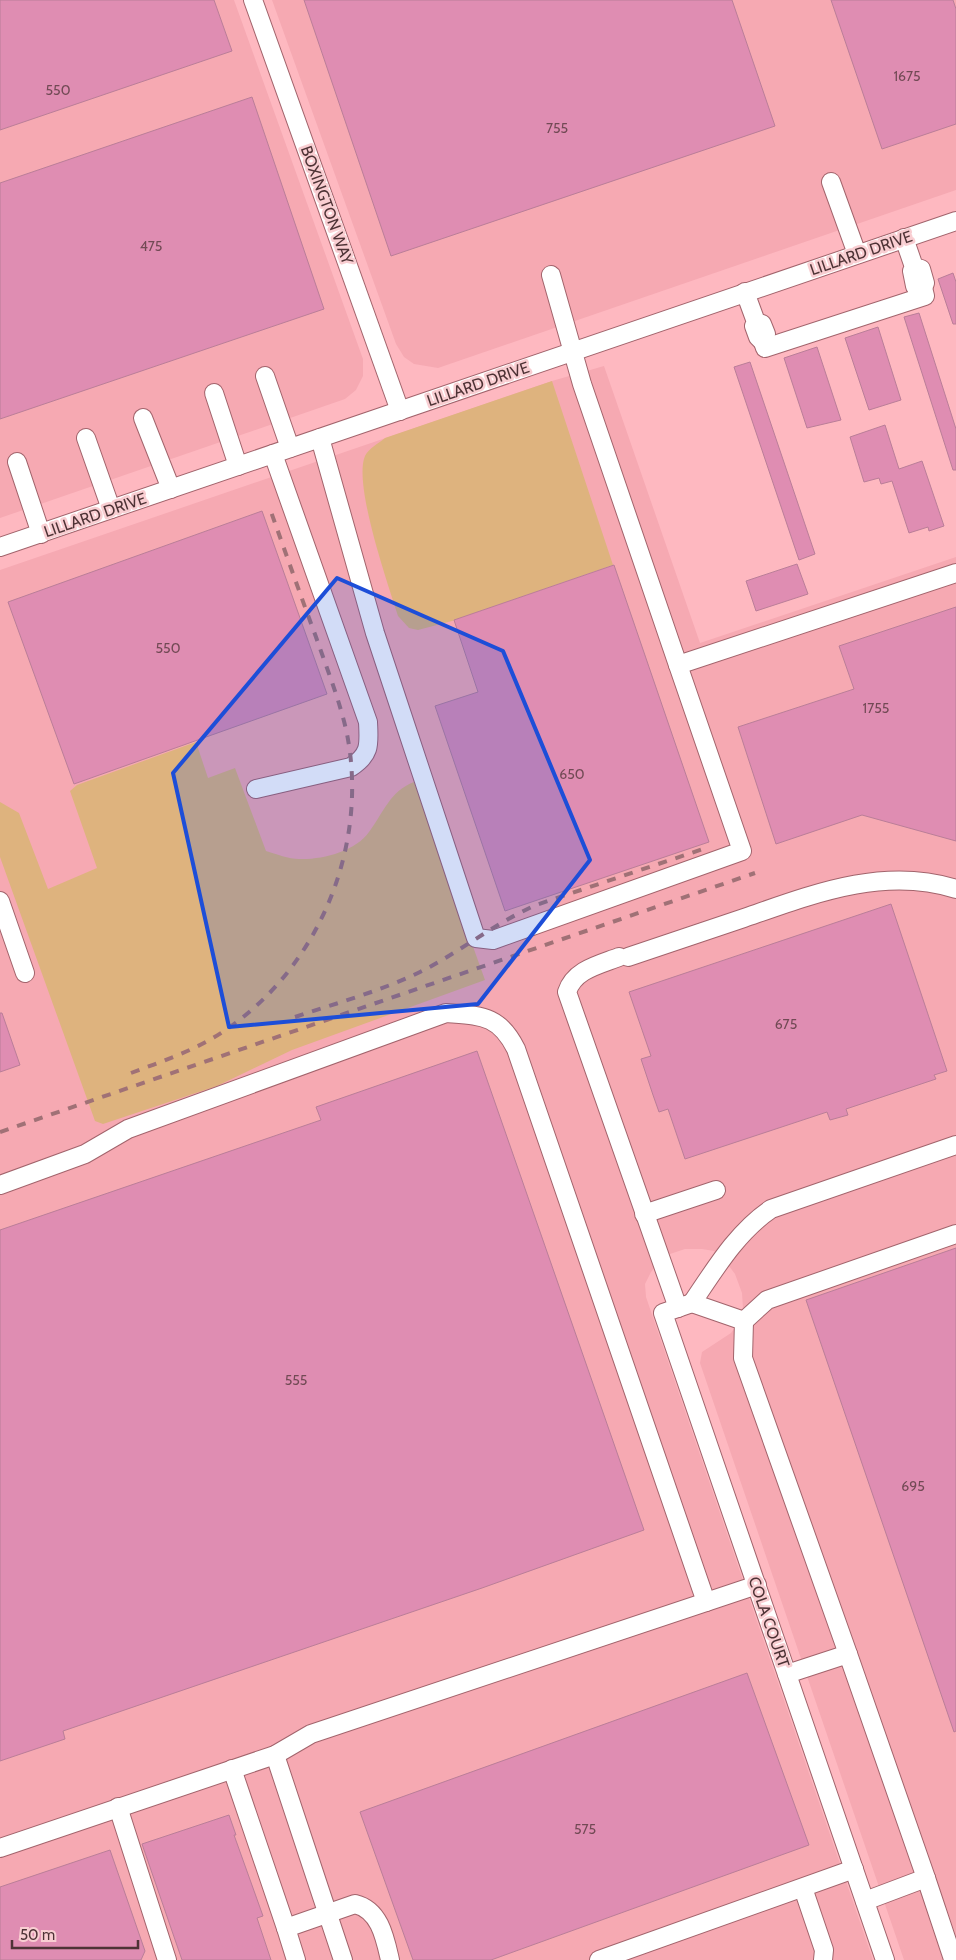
<svg xmlns="http://www.w3.org/2000/svg" width="956" height="1960" font-family="Cabin,sans-serif">
  <style>
    .built { fill: #f6a9b2 }
    .green { fill: #deb37e }
    .building { fill: #df8db2; stroke: #ba7e98 }
    .lines { fill: none; stroke-linecap: round; stroke-linejoin: round }
    .minor-casing { stroke: #a2646c; stroke-width: 20 }
    .minor { stroke: #fff; stroke-width: 18 }
    .rail { stroke: #a07176; stroke-width: 4; stroke-dasharray: 9 9; stroke-linecap: butt }
    .marked { fill: #1d4ed8; fill-opacity: 0.2; stroke: #1d4ed8; stroke-width: 4; stroke-linejoin: round }
    .labels { text-anchor: middle; dominant-baseline: central; stroke-width: 5; stroke-linejoin: round; paint-order: stroke }
    .number-label { font-size: 14px; fill: #724a55 }
    .street-label { font-size: 16px; fill: #4e3336; stroke: #f9ced2 }
  </style>
  <rect width="100%" height="100%" fill="#feb8c0"/>
  <g class="built">
    <path d="M0,0H234L363,359V376L356,390L345,399L0,518Z"/>
    <path d="M272,0H956V190L438,368L414,364L404,357L396,344Z"/>
    <path d="M604,366L700,643L956,557V1960H904L700,1363L702,1352L731,1333L738,1323L743,1309L742,1293L735,1274L726,1262L714,1251L702,1249H685L670,1254L660,1261L651,1272L645,1284L646,1297L873,1960H0V570L552,381Z"/>
  </g>
  <g class="green">
    <path d="M552,381L613,565L452,621L418,630L409,628L398,616C388,584 353,484 365,456C368,449 379,443 385,438Z"/>
    <path d="M196,742L208,778L235,768L266,851C276,854 289,859 299,859C322,860 356,851 369,832C384,812 390,791 414,782L485,980L292,1050L217,1086L103,1124L95,1121L0,857V802L19,813L48,889L97,868L70,791L77,785Z"/>
  </g>
  <g class="building">
    <path d="M0,0H214L232,51L0,130Z"/>
    <path d="M304,0H732L775,126L391,256Z"/>
    <path d="M831,0H953L956,9V124L882,149Z"/>
    <path d="M252,97L324,309L0,419V183Z"/>
    <path d="M953,273L956,282V324H953L938,279Z"/>
    <path d="M919,313L956,429V470H953L904,317Z"/>
    <path d="M878,327L901,400L869,410L845,338Z"/>
    <path d="M817,347L841,420L807,428L784,358Z"/>
    <path d="M750,362L815,554L799,560L734,367Z"/>
    <path d="M885,425L899,469L922,461L944,526L929,531L928,527L909,533L892,481L881,484L879,478L864,482L850,437Z"/>
    <path d="M262,511L327,694L74,784L8,602Z"/>
    <path d="M797,564L808,594L756,611L746,581Z"/>
    <path d="M614,565L709,842L505,911L435,706L478,692L454,620Z"/>
    <path d="M956,607V841L862,815L776,844L738,727L854,689L839,646Z"/>
    <path d="M891,904L947,1071L934,1075L936,1079L846,1109L848,1115L830,1120L827,1112L685,1159L668,1109L659,1112L653,1095L641,1059L651,1056L629,992Z"/>
    <path d="M0,1013H2L20,1065L0,1072Z"/>
    <path d="M477,1051L644,1530L482,1588L63,1731L65,1739L0,1761V1230L321,1120L316,1107Z"/>
    <path d="M956,1248V1731L954,1732L806,1300Z"/>
    <path d="M747,1673L809,1845L491,1960H413L360,1812Z"/>
    <path d="M229,1815L236,1835H234L263,1916L257,1918L271,1960H182L142,1844Z"/>
    <path d="M110,1850L145,1951L141,1960H0V1887Z"/>
  </g>
  <g class="lines">
    <g class="minor-casing">
      <g id="minor">
        <path d="M253,0L400,411"/>
        <path d="M831,182L857,254"/>
        <path d="M904,238L914,267L912,271L915,286L923,288L925,283L921,269L914,267"/>
        <path d="M551,275L582,384L678,665L956,573"/>
        <path d="M745,292L756,322L754,326L758,337L763,342L766,334L762,324L756,322"/>
        <path d="M763,342L765,348L925,296L923,288"/>
        <path d="M265,376L290,448"/>
        <path d="M214,393L238,466"/>
        <path d="M143,418L171,489"/>
        <path d="M86,438L111,509"/>
        <path d="M320,438L375,633L476,938L493,940L742,851L678,665"/>
        <path d="M17,462L41,534"/>
        <path d="M0,547L956,221"/>
        <path d="M256,789L351,767C371,754 369,744 368,722L273,454"/>
        <path d="M0,901L25,973"/>
        <path d="M619,957C598,965 574,970 567,992L678,1308"/>
        <path d="M628,957C667,944 706,931 744,918C813,894 884,866 956,889"/>
        <path d="M0,1185L85,1154L128,1129L446,1013C482,1016 499,1015 516,1049L706,1602"/>
        <path d="M644,1214L716,1190"/>
        <path d="M692,1303L663,1313L885,1960"/>
        <path d="M692,1303L744,1321L743,1358L848,1654"/>
        <path d="M692,1303C715,1269 737,1232 771,1209L956,1145"/>
        <path d="M744,1321L767,1300L956,1234"/>
        <path d="M787,1674L848,1654L926,1878L865,1901"/>
        <path d="M275,1755L343,1960"/>
        <path d="M232,1769L286,1928"/>
        <path d="M118,1807L167,1960"/>
        <path d="M0,1848L275,1755L311,1734L757,1585"/>
        <path d="M926,1878L953,1959"/>
        <path d="M803,1888L824,1950L823,1960"/>
        <path d="M296,1960L286,1928L355,1904C380,1910 385,1938 390,1960"/>
        <path d="M599,1960L854,1869"/>
      </g>
    </g>
    <use href="#minor" class="minor"/>
    <g class="rail">
      <path d="M295,1017C337,1003 381,991 420,972C460,952 495,923 536,905L706,848"/>
      <path d="M131,1073C163,1061 196,1050 224,1031C319,968 369,846 347,734C340,701 327,669 316,637C300,594 285,551 270,509"/>
      <path d="M0,1132L755,873"/>
    </g>
  </g>
  <path class="marked" d="M337,578L503,651L590,860L478,1004L229,1027L173,773Z"/>
  <g class="labels">
    <g class="number-label">
      <text x="907" y="76">1675</text>
      <text x="58" y="90">550</text>
      <text x="557" y="128">755</text>
      <text x="151" y="246">475</text>
      <text x="168" y="648">550</text>
      <text x="876" y="708">1755</text>
      <text x="572" y="774">650</text>
      <text x="786" y="1024">675</text>
      <text x="296" y="1380">555</text>
      <text x="913" y="1486">695</text>
      <text x="585" y="1829">575</text>
    </g>
    <g class="street-label">
      <text transform="translate(327 205) rotate(70)">BOXINGTON WAY</text>
      <text transform="translate(861 253) rotate(-19)">LILLARD DRIVE</text>
      <text transform="translate(478 384) rotate(-19)">LILLARD DRIVE</text>
      <text transform="translate(95 515) rotate(-19)">LILLARD DRIVE</text>
      <text transform="translate(769 1622) rotate(71)">COLA COURT</text>
    </g>
  </g>
  <path d="M12 1940v8h126v-8" fill="none" stroke="#4e3336" stroke-width="2.5"/>
  <text x="20" y="1940" font-size="15" fill="#4e3336" stroke="#f9ced2" stroke-width="4" paint-order="stroke">50 m</text>
</svg>
